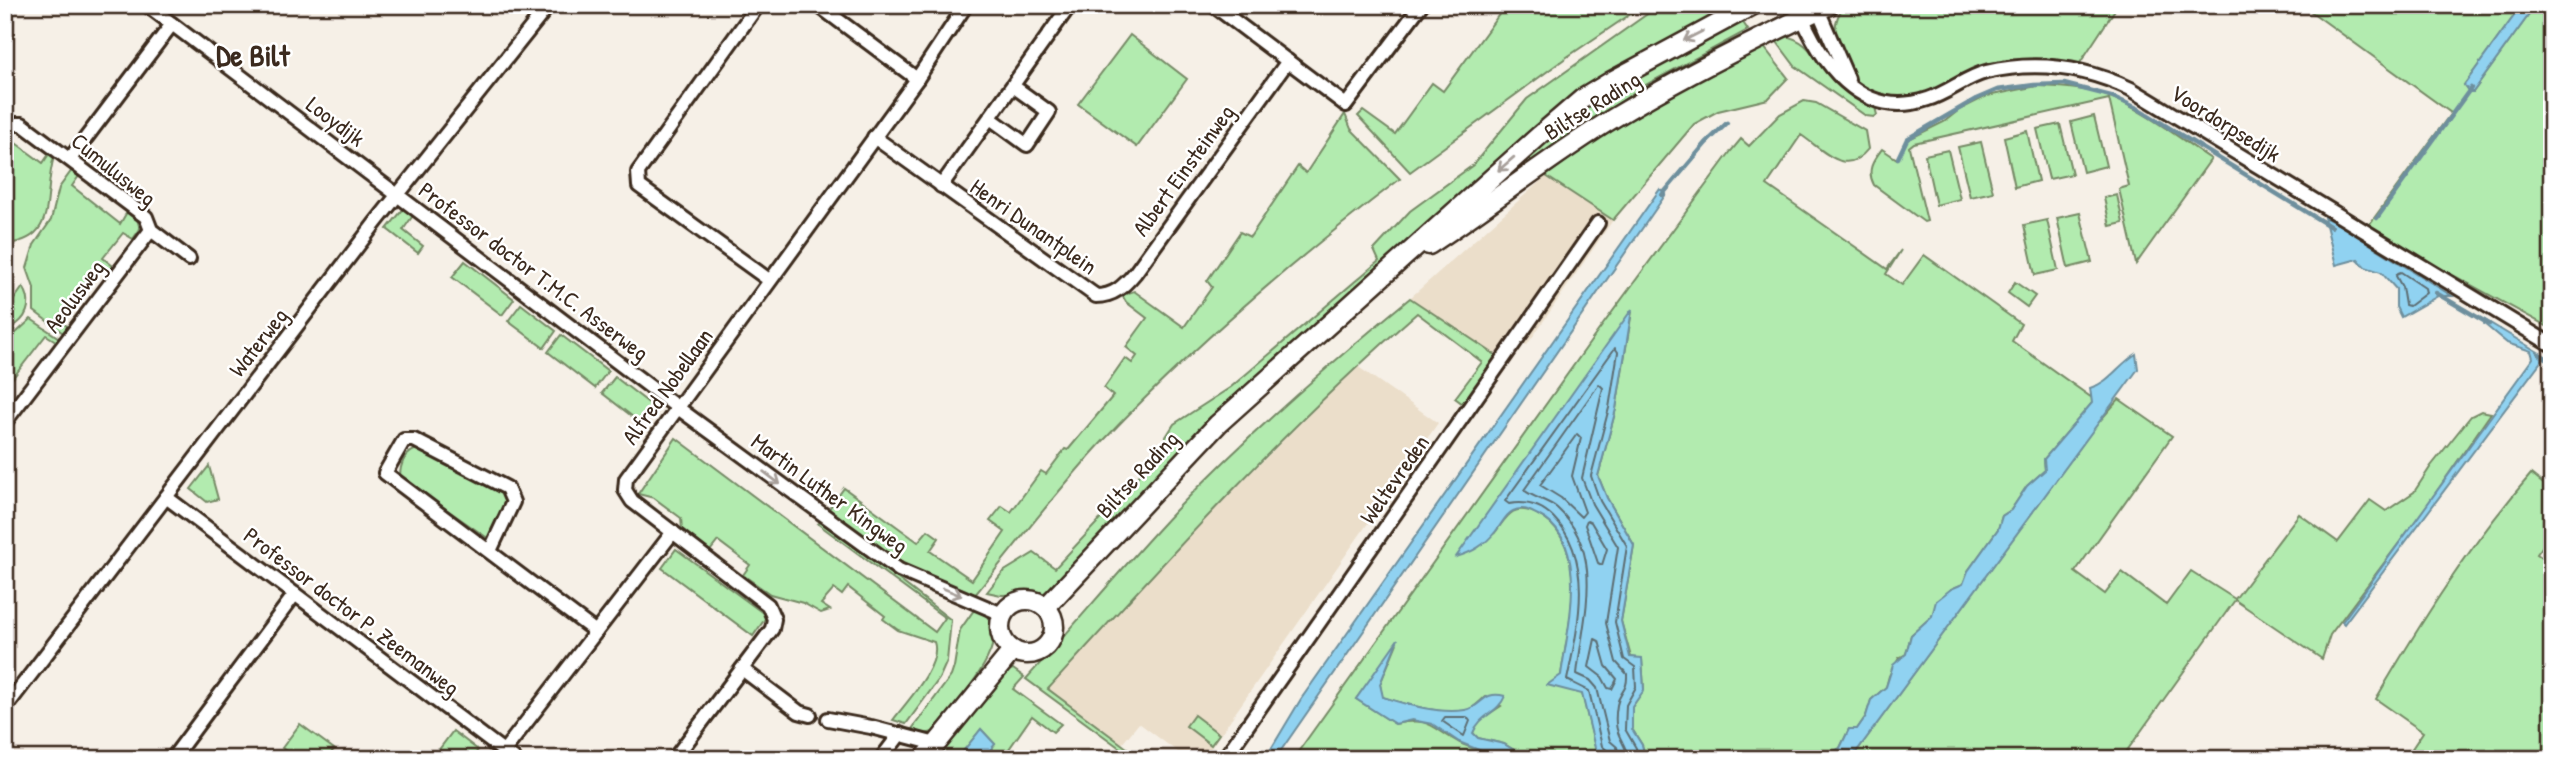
<svg xmlns="http://www.w3.org/2000/svg" width="2557" height="764" font-family="'Patrick Hand',sans-serif">
  <style>
    .built { fill: #ebdeca }
    .green { fill: #b2ebaf; stroke: #768a66; stroke-width: 2 }
    .water { fill: #90d2f1; stroke: #6e8f9d; stroke-width: 2 }
    .lines { fill: none; stroke-linecap: round; stroke-linejoin: round }
    .shore { stroke: #5d6d72; stroke-width: 2 }
    .stream { stroke: #6e8f9d; stroke-width: 4.5 }
    .street-casing { stroke: #3b2a1e; stroke-width: 18 }
    .secondary-casing { stroke: #3b2a1e; stroke-width: 23 }
    .street { stroke: #fff; stroke-width: 12 }
    .secondary { stroke: #fff; stroke-width: 18 }
    .oneway { stroke: #a79f9a }
    .labels { text-anchor: middle; dominant-baseline: central; stroke-width: 5; stroke-linejoin: round; paint-order: stroke }
    .street-label { font-size: 23px; fill: #3b2a1e; stroke: #fff }
    .district-label { font-size: 30px; font-weight: bold; fill: #3b2a1e; stroke: #fff }
  </style>
  <rect width="100%" height="100%" fill="#f6f0e7"/>
  <filter id="ink" filterUnits="userSpaceOnUse"><feTurbulence type="fractalNoise" baseFrequency=".0143" numOctaves="2"/><feDisplacementMap in="SourceGraphic" scale="14" xChannelSelector="R" yChannelSelector="G"/><feConvolveMatrix kernelMatrix="1 2 1 2 8 2 1 2 1" color-interpolation-filters="sRGB"/></filter>
  <g filter="url(#ink)">
    <g class="built">
      <path d="M1546,176L1613,220L1527,345L1513,341L1500,358L1410,298Z"/>
      <path d="M1357,366L1438,423L1203,759H1187L1139,723L1122,744L1048,689L1194,530Z"/>
    </g>
    <g class="green">
      <path d="M1506,5H1644L1567,57L1410,172L1358,116L1363,111L1395,134L1432,83L1443,91Z"/>
      <path d="M1660,5H1734L1609,75L1215,417L1172,459L1064,576L1043,594L1001,595L987,592L1003,572L1034,553L1055,568L1121,497L1152,459L1174,424L1231,387L1379,261L1374,250L1410,211L1473,165L1527,99Z"/>
      <path d="M1845,5H2118L2078,66L2049,62L1912,97C1891,97 1871,95 1855,81C1850,76 1848,68 1845,61C1836,41 1829,24 1845,5Z"/>
      <path d="M2302,5H2522L2464,85L2469,92H2473L2536,5H2552V329L2436,266L2369,225L2451,113Z"/>
      <path d="M1740,18L1748,30L1638,89L1601,118L1459,219L1583,105Z"/>
      <path d="M1130,35L1187,79L1137,147L1078,104Z"/>
      <path d="M1783,36C1812,39 1817,66 1836,84C1847,94 1861,101 1875,107L1877,115L1874,117L1866,116L1795,66L1774,38Z"/>
      <path d="M1759,45L1761,49L1764,47L1788,78L1768,99L1718,111L1694,124L1613,220L1546,176L1628,116Z"/>
      <path d="M2037,86C2060,87 2085,88 2107,96C2138,106 2182,140 2211,159L2136,264L2119,189L2129,186L2109,99L1914,143L1909,147L1927,221L1924,222L1874,185C1866,170 1873,161 1882,149L1897,159L1907,140L1944,122L1959,110L1987,96Z"/>
      <path d="M1804,101L1816,103L1865,131L1868,149C1845,178 1825,151 1801,135L1767,185L1887,269L1901,250L1886,274L1902,285L1924,255L2021,324L2012,341L2092,398V403L2044,459L2045,470L2027,486L2011,510L2002,516L1998,529L1968,571L1963,584L1951,589L1932,616L1911,635L1906,654L1899,658L1889,676L1886,687L1871,700L1866,716L1857,729H1849L1840,748L1833,752L1831,759H1646L1642,745L1632,729V707L1644,689L1642,659L1631,657L1621,621L1634,545L1607,498L1598,476L1616,409L1632,311L1494,534C1507,517 1511,503 1535,513C1593,541 1568,626 1561,675L1582,693L1596,751L1608,759H1529L1504,744L1478,738L1473,733L1477,722L1501,706L1486,696C1481,700 1474,708 1468,710C1446,716 1404,704 1382,697L1380,684L1397,643L1356,699L1395,724C1431,716 1431,728 1460,743C1473,749 1488,753 1501,759H1447L1426,756L1422,759H1293L1596,334L1731,151L1741,139L1749,146L1780,114Z"/>
      <path d="M1345,114L1351,129L1400,179C1295,259 1195,344 1104,440C1058,489 1017,544 974,596L899,565L826,513L844,488L918,542L928,530L939,538L930,551L972,580L1005,532L990,521L1002,506L1011,512L1041,471L1046,474L1065,449L1068,450L1113,396L1104,388L1125,358L1132,363L1137,356L1126,347L1147,318L1126,302L1122,295L1134,291L1184,327L1212,287L1207,281L1240,232L1250,237L1298,166L1306,173Z"/>
      <path d="M2094,116L2106,166L2083,172L2071,122Z"/>
      <path d="M2060,124L2072,174L2049,179L2037,129Z"/>
      <path d="M2027,131L2038,181L2015,187L2004,137Z"/>
      <path d="M13,141L43,163L49,154L54,157C42,194 60,239 6,244L5,152Z"/>
      <path d="M1981,142L1993,192L1970,197L1958,147Z"/>
      <path d="M1948,150L1960,199L1936,205L1925,155Z"/>
      <path d="M72,170L79,176L72,186L120,224L127,212L137,219L140,229L133,239L123,233L103,258L113,266L109,272L99,264L58,319L68,327L63,333L34,311V288L27,268L34,245L51,220L59,188Z"/>
      <path d="M2117,195L2123,223L2110,226L2104,198Z"/>
      <path d="M405,207L414,214L403,230L423,246L418,253L387,229Z"/>
      <path d="M2080,213L2092,262L2068,268L2057,218Z"/>
      <path d="M2047,220L2058,270L2035,275L2024,225Z"/>
      <path d="M465,261L514,299L502,315L452,277Z"/>
      <path d="M2015,282L2035,296L2027,307L2008,293Z"/>
      <path d="M23,287C32,300 29,315 17,324L5,326V312Z"/>
      <path d="M1410,298L1500,358L1467,407L1455,398L1482,362L1417,313C1284,429 1166,560 1048,689L1131,751L1128,754L1026,679C1076,624 1123,566 1174,512C1248,435 1327,366 1410,298Z"/>
      <path d="M521,304L556,331L544,348L508,321Z"/>
      <path d="M31,319L59,338L56,341L46,335L5,388V335L16,333Z"/>
      <path d="M561,335L608,371L595,388L548,352Z"/>
      <path d="M615,377L655,408L642,424L602,393Z"/>
      <path d="M2119,399L2172,436L2075,572L2105,594L2122,572L2166,605L2191,571L2235,599L2299,514L2338,542L2370,500L2386,511L2414,492L2431,466L2471,416L2481,411L2491,413L2423,511L2330,635L2322,659L2235,600L2121,759H1851L2097,424Z"/>
      <path d="M676,438L935,632L945,618L818,524L822,520L951,620L947,661L939,679L906,724L893,720C907,701 942,665 934,642L898,630L883,619L885,616L848,587L842,595L834,589L821,604L830,610L821,613L803,603L770,594L743,575L750,565L718,541L710,551L682,529L681,518L654,498L638,494Z"/>
      <path d="M418,449L503,493L507,498L506,504L489,539L400,477C400,464 405,452 418,449Z"/>
      <path d="M209,466L218,499L207,502L191,489Z"/>
      <path d="M2531,474L2552,491V533L2537,554L2552,565V759H2405L2423,732L2376,699C2422,620 2471,543 2531,474Z"/>
      <path d="M676,549L767,616L753,636L662,568Z"/>
      <path d="M974,610C1031,627 951,709 933,732L925,734L912,729L951,676L954,667L960,630Z"/>
      <path d="M1013,669L1024,677L1013,689L1061,724L1053,732L1032,716L1002,759H983L995,744L981,729L957,759H934L1006,672Z"/>
      <path d="M1194,715L1219,734L1211,745L1186,726Z"/>
      <path d="M300,724L334,749L327,759H297L282,748Z"/>
      <path d="M453,731L478,750L471,759H432Z"/>
    </g>
    <g class="water">
      <path d="M2522,5H2536L2473,92H2469L2464,85Z"/>
      <path d="M1660,189L1666,194L1275,759H1265L1301,699Z"/>
      <path d="M2324,217L2338,224L2452,296H2438L2401,317L2396,307V289L2381,272L2365,267L2358,259L2336,265Z"/>
      <path d="M1632,309L1616,409L1598,476L1607,498L1634,545L1621,621L1630,657L1642,658L1644,690L1632,707V729L1642,745L1646,759H1608L1596,752L1582,694L1547,685L1561,675C1567,630 1592,541 1538,515C1530,511 1523,506 1513,511C1506,514 1501,525 1496,531C1485,545 1473,552 1456,557Z"/>
      <path d="M2485,320L2543,355L2542,360L2344,624L2342,622L2533,358L2531,351L2507,343L2484,324Z"/>
      <path d="M2136,354L2138,369L1851,759H1831L1833,752L1840,748L1849,729H1857L1866,716L1871,700L1886,687L1893,665L1906,654L1911,635L1932,616L1936,601L1951,589L1963,584L1968,571L1998,529L2002,516L2011,510L2027,486L2045,470L2044,459L2092,403L2090,388C2109,383 2119,364 2136,354Z"/>
      <path d="M1398,639L1380,684L1383,697C1408,705 1439,714 1465,710C1483,707 1482,690 1505,696C1498,714 1480,714 1473,733L1478,738L1504,744L1529,759H1501L1459,742L1432,724L1412,720L1395,724L1356,699Z"/>
      <path d="M981,729L995,744L983,759H957Z"/>
    </g>
    <g class="lines">
      <g class="shore">
        <path d="M2398,273L2401,272L2425,288L2426,293L2409,306L2405,305L2402,287L2396,276Z"/>
        <path d="M1577,434L1581,438L1572,476L1585,512L1581,517L1561,498L1540,485Z"/>
        <path d="M1587,520L1591,522L1607,549L1602,565L1598,563L1585,525Z"/>
        <path d="M1595,639L1599,641L1606,666L1617,679L1612,689L1608,688L1602,677L1589,667Z"/>
        <path d="M1467,717L1470,721L1464,736L1442,721L1445,717Z"/>
        <path d="M1610,759L1609,752L1602,746L1589,691L1567,680C1578,628 1595,559 1553,517C1540,504 1525,501 1509,504L1505,501L1615,348L1618,352L1609,408L1591,476L1600,501L1627,546L1615,622L1624,659L1635,667L1636,687L1626,705L1625,729L1636,748L1638,759"/>
        <path d="M1619,759L1617,747L1610,741L1597,688L1590,680L1577,674C1583,617 1606,553 1557,508C1548,500 1533,498 1524,490L1599,384L1603,388L1582,478L1592,504L1618,547L1606,623L1616,662L1627,674C1628,692 1619,691 1617,705C1612,736 1623,736 1629,759"/>
      </g>
      <g class="stream">
        <path d="M1898,158L1907,139L1976,99L1997,90L2034,85L2064,84L2111,96L2137,108L2331,227"/>
        <path d="M1662,195L1706,143L1727,123"/>
        <path d="M2377,218L2471,88"/>
        <path d="M2436,293L2489,324"/>
        <path d="M2539,354L2552,361"/>
      </g>
      <g class="street-casing">
        <g id="street">
          <path d="M147,5L678,408L899,570L995,611L1002,618"/>
          <path d="M758,5L638,172L639,186L769,280"/>
          <path d="M818,5L917,79"/>
          <path d="M1213,5L1346,105L1421,5"/>
          <path d="M1797,5C1819,61 1860,122 1928,99C1948,93 1966,77 1986,72C2037,60 2085,67 2131,89L2552,345"/>
          <path d="M1816,5L1848,79"/>
          <path d="M990,118L1027,145L1049,112L1013,86"/>
          <path d="M5,124H22L146,217L151,230L189,259"/>
          <path d="M874,137L1096,296C1114,296 1124,286 1135,273L1288,61"/>
          <path d="M70,159L172,24"/>
          <path d="M941,186L1070,5"/>
          <path d="M5,422L151,230"/>
          <path d="M166,497L514,759"/>
          <path d="M490,551L513,502L507,488L414,440H404L385,473L596,632"/>
          <path d="M742,669L799,712L810,715"/>
          <path d="M5,708L376,222L549,5"/>
          <path d="M828,719L871,727L936,744"/>
          <path d="M504,751L673,532"/>
          <path d="M172,759L295,594"/>
          <path d="M674,759L772,629L774,619L768,605L632,501L625,490L626,479L917,79L966,5"/>
          <path d="M881,759L900,734"/>
          <path d="M1224,759L1598,223"/>
        </g>
      </g>
      <g class="secondary-casing">
        <g id="secondary">
          <path d="M1429,245C1493,203 1552,155 1617,116C1686,74 1757,39 1829,5"/>
          <circle cx="1027" cy="627" r="27"/>
          <path d="M1046,607L1218,424L1540,135L1582,99L1610,82L1753,5"/>
          <path d="M924,759L1013,650"/>
        </g>
      </g>
      <use href="#street" class="street"/>
      <use href="#secondary" class="secondary"/>
    </g>
    <defs><path id="oneway-shaft" d="M-6 0H5M1.5-3L5.5 0L1.5 3" fill="none" stroke-width="1.6" stroke-linecap="round" stroke-linejoin="round" transform="scale(1.75)"/></defs>
    <g class="oneway">
      <use href="#oneway-shaft" transform="translate(1693 36) rotate(153)"/>
      <use href="#oneway-shaft" transform="translate(1506 164) rotate(139)"/>
      <use href="#oneway-shaft" transform="translate(772 478) rotate(37)"/>
      <use href="#oneway-shaft" transform="translate(952 592) rotate(22)"/>
    </g>
  </g>
  <g class="labels">
    <g class="street-label">
      <text transform="translate(1592 105) rotate(-32)">Biltse Rading</text>
      <text transform="translate(336 121) rotate(37)">Looydijk</text>
      <text transform="translate(2226 123) rotate(32)">Voordorpsedijk</text>
      <text transform="translate(114 169) rotate(39)">Cumulusweg</text>
      <text transform="translate(1183 170) rotate(-54)">Albert Einsteinweg</text>
      <text transform="translate(1034 226) rotate(35)">Henri Dunantplein</text>
      <text transform="translate(534 271) rotate(37)">Professor doctor T.M.C. Asserweg</text>
      <text transform="translate(74 296) rotate(-53)">Aeolusweg</text>
      <text transform="translate(258 342) rotate(-52)">Waterweg</text>
      <text transform="translate(667 386) rotate(-54)">Alfred Nobellaan</text>
      <text transform="translate(1137 474) rotate(-47)">Biltse Rading</text>
      <text transform="translate(1394 479) rotate(-55)">Weltevreden</text>
      <text transform="translate(830 493) rotate(36)">Martin Luther Kingweg</text>
      <text transform="translate(352 611) rotate(37)">Professor doctor P. Zeemanweg</text>
    </g>
    <g class="district-label">
      <text x="253" y="55">De Bilt</text>
    </g>
  </g>
  <rect width="2557" height="764" fill="none" stroke="#fff" stroke-width="28"/>
  <rect x="14" y="14" width="2529" height="736" fill="none" stroke="#3b2a1e" stroke-width="2.5" filter="url(#ink)"/>
</svg>
